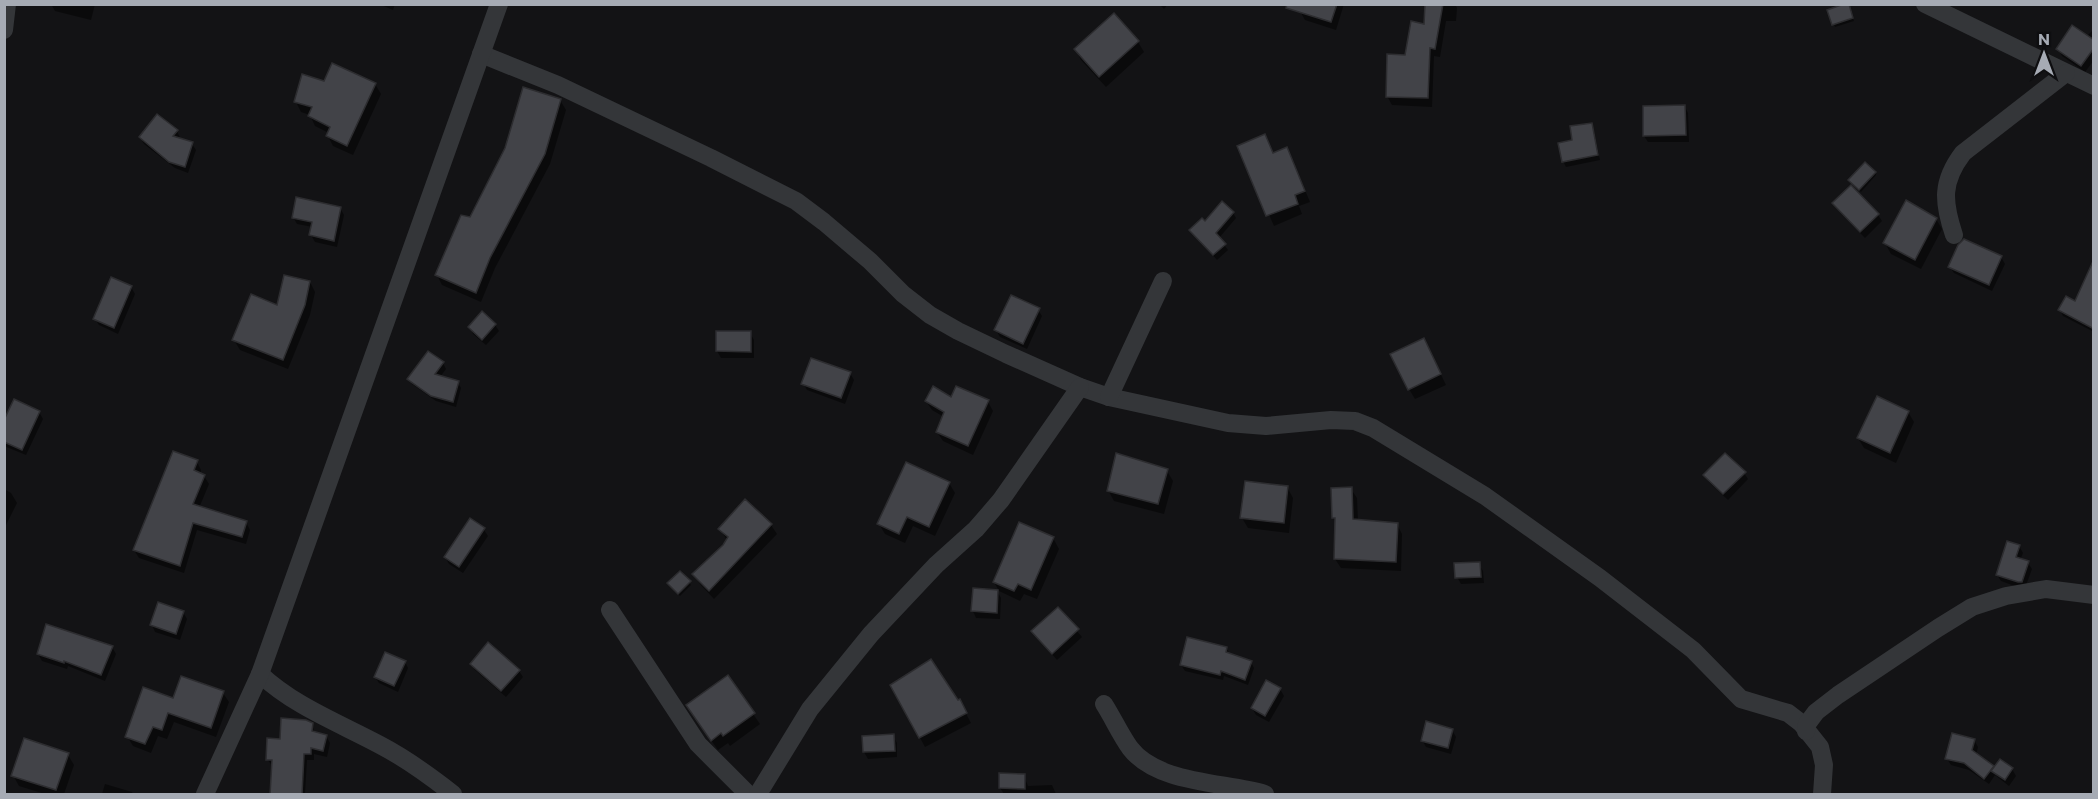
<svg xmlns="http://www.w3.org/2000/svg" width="2098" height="799" font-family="Commissioner,sans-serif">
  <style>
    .shadow { fill: #0007 }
    .building { fill: #424348; stroke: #2d2d30; stroke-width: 1.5 }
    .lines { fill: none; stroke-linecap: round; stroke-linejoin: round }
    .street { stroke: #343639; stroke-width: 18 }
  </style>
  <rect width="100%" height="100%" fill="#131315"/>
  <g class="shadow">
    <path d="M51,4H95L91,20L55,11Z"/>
    <path d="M379,4H395L393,10Z"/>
    <path d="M1159,4H1168L1164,9Z"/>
    <path d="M1302,4H1344L1336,30L1305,20L1300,11Z"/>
    <path d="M1426,4H1455L1457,8L1456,21H1446L1440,57L1434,56L1432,107L1392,105L1387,96L1406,56L1425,26Z"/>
    <path d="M1849,8L1854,21L1835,27L1829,11Z"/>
    <path d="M2094,29V60L2085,72L2062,56L2058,49L2086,37Z"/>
    <path d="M1138,42L1144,52L1106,87L1081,60L1076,50Z"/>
    <path d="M325,83L375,84L381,94L353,155L333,146L328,136L329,133L315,126L310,115L301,112L296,102Z"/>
    <path d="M560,100L566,110L550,164L495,268L481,302L442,285L437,275L471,219Z"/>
    <path d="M1685,107L1688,113L1689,142H1648L1644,136Z"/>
    <path d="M1591,125L1594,130L1600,160L1566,167L1563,161L1573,141Z"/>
    <path d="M177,131L180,138L179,140L192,144L196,150L188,173L175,168L144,144L140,137Z"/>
    <path d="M1264,136L1274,154L1292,159L1310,202L1299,206L1302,214L1274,226L1239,147Z"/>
    <path d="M1875,172L1876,175L1861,192L1852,183Z"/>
    <path d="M1834,203L1878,215L1882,221L1865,238L1838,210Z"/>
    <path d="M340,208L344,215L337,247L315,242L311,235L313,227L297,224L293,217Z"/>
    <path d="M1233,213L1236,218L1219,238L1228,250L1217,260L1191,230Z"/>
    <path d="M1936,219L1942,229L1921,269L1891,254L1885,243Z"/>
    <path d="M2001,257L2005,264L1992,291L1954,273L1950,267Z"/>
    <path d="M2094,276V332L2063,316L2060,310L2076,303Z"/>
    <path d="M310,282L315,292L310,315L288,369L240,350L234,340Z"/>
    <path d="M131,287L135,294L118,334L99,325L95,319Z"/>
    <path d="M1038,310L1042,316L1027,349L1000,337L996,330Z"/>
    <path d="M495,325L499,331L486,345L473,334L470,327Z"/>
    <path d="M750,333L754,340V358H721L717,351Z"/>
    <path d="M1429,350L1446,385L1415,399L1409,389Z"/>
    <path d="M443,363L446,369L440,377L458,383L461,388L456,407L436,401L412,384L409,379Z"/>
    <path d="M850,373L854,380L845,404L807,390L803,383Z"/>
    <path d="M952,400L988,402L993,411L973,455L943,441L937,432L944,417L932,410L926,401Z"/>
    <path d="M39,412L43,419L26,455L4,446V424Z"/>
    <path d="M1908,412L1914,422L1896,463L1864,448L1858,438Z"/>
    <path d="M197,462L201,470L200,474L204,476L209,484L199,508L246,522L250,530L246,544L197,530L184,573L139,558L134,550Z"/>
    <path d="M1167,471L1173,481L1164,514L1114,501L1108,490Z"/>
    <path d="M1744,473L1748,479L1728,500L1709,482L1705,476Z"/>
    <path d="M949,483L955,493L935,536L913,526L905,543L885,534L879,524Z"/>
    <path d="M1287,487L1293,498L1289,533L1248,528L1242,518Z"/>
    <path d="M4,489L11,493L17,503L4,529Z"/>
    <path d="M1351,489L1357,498L1358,521L1397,524L1402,534L1401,571L1341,568L1335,559L1337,524L1333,518Z"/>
    <path d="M470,520L484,530L488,536L463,573L449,564L445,557Z"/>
    <path d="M771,525L777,534L714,599L700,584L694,575L727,540L720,529Z"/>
    <path d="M1053,538L1059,549L1037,599L1024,594L1020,601L999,591L994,582Z"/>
    <path d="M2019,546L2023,553L2020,560L2028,563L2032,569L2025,588L2023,589L2001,581L1997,575Z"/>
    <path d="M1479,564L1483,571L1484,583L1461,584L1457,577Z"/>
    <path d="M689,582L691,585L680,596L669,584Z"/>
    <path d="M997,591L1001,598L1000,619L976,618L973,611Z"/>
    <path d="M1058,609L1082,637L1057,660L1033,632Z"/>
    <path d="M183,612L187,619L180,640L155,632L152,625Z"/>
    <path d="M47,626L112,647L116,654L105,681L68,666L67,669L42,661L38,654Z"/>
    <path d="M1226,648L1230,654L1251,662L1254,668L1248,685L1224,676L1223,680L1185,671L1181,665Z"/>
    <path d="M405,662L408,668L398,692L379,683L375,677Z"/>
    <path d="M471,664L519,671L523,677L506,697L475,670Z"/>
    <path d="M728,678L760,724L730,746L728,743L718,750L694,716Z"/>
    <path d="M1267,682L1280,689L1284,696L1269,722L1256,715L1252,708Z"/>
    <path d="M892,686L964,710L971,723L925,747Z"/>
    <path d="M223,693L229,702L216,737L174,722L167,739L158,736L151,753L133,746L127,736L174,700Z"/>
    <path d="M312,725L315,734L326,736L330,743L327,757L314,754V760H307L305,794H294L267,759L282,740Z"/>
    <path d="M1452,730L1456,737L1451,754L1426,747L1422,740Z"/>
    <path d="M893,736L897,743V757L868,759L864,752Z"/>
    <path d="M1974,740L1978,747L1976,755L1994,769L2000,761L2012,769L2016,776L2009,786L1995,775L1989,784L1969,770L1951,765L1947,759Z"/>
    <path d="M68,755L74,765L64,794H45L19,786L13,775Z"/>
    <path d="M1024,776L1028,786L1052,785L1056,794H1004L1000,788Z"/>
    <path d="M105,784L132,792L133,794H102Z"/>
  </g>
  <g class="building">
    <path d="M1287,4H1337L1331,22L1286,8Z"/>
    <path d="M1425,4H1443L1435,49L1430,48L1428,98L1386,97L1387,54L1405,55L1411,21L1424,24Z"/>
    <path d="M1844,4H1849L1853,18L1832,25L1827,10Z"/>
    <path d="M1114,13L1139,41L1099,77L1074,49Z"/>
    <path d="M2072,25L2094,40V48L2081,66L2056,49Z"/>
    <path d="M332,63L376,83L347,146L326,136L330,127L308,116L312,107L294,102L302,74L324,81Z"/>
    <path d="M523,87L561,99L545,154L490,258L476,293L435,275L461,215L470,217L505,148Z"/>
    <path d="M1685,105L1686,135L1643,136V106Z"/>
    <path d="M157,114L178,130L173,136L193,142L185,167L169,162L139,137Z"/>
    <path d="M1592,123L1598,155L1562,162L1558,143L1572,140L1570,126Z"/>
    <path d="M1265,134L1273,153L1287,147L1305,191L1295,195L1298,204L1266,216L1237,146Z"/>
    <path d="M1865,162L1876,172L1859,190L1848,180Z"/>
    <path d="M1851,185L1879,214L1860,232L1832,203Z"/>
    <path d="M296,197L341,207L334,241L309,235L312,222L292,218Z"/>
    <path d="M1906,200L1937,218L1915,260L1883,243Z"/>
    <path d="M1222,201L1234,212L1216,233L1226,244L1213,255L1189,230L1202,218L1205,221Z"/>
    <path d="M1964,239L2002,256L1989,285L1948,267L1958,245Z"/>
    <path d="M2094,259V329L2058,310L2066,296L2075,301Z"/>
    <path d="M284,275L310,281L305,305L283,360L232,340L251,294L277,305Z"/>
    <path d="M111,277L132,286L114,328L93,319Z"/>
    <path d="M1011,295L1040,308L1023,344L994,330Z"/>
    <path d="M482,311L496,324L482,340L468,327Z"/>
    <path d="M716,331H751V352L716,351Z"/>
    <path d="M1424,338L1441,374L1408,390L1390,354Z"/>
    <path d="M428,351L444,362L435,374L459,381L453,402L431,396L407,379Z"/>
    <path d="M811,358L851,372L841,398L801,384Z"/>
    <path d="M933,386L951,397L956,386L989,400L968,446L936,432L944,412L925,401Z"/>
    <path d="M1877,396L1909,411L1890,453L1857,438Z"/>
    <path d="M14,399L40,411L22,450L4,442V420Z"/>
    <path d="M173,451L198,460L194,470L205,475L193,504L247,521L242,537L193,523L180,566L133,550Z"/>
    <path d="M1116,453L1168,469L1158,504L1107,491Z"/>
    <path d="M1725,453L1746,472L1723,494L1703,475Z"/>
    <path d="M906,462L950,482L929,527L907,517L899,534L877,524Z"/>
    <path d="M1245,481L1288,486L1284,523L1240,518Z"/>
    <path d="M1352,487L1353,519L1398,523L1396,562L1334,559L1335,518H1332L1331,488Z"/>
    <path d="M745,499L772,524L709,591L692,574L723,545L728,537L718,529Z"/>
    <path d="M470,518L485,528L459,567L444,557Z"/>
    <path d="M1019,522L1054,537L1031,590L1018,584L1014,591L993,582Z"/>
    <path d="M2007,541L2020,545L2016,557L2029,561L2022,582H2018L1996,575Z"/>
    <path d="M1480,562L1481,577L1455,578L1454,563Z"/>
    <path d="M680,571L691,581L678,594L667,583Z"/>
    <path d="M973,588L998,590L997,613L971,611Z"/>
    <path d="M158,602L184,611L176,634L150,625Z"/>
    <path d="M1058,607L1079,629L1052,654L1031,631Z"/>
    <path d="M46,624L113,646L101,675L64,661V663L37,654Z"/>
    <path d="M1187,637L1227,647L1226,652L1252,661L1245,680L1221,671L1220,675L1180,665Z"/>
    <path d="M488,642L520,670L501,691L470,664Z"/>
    <path d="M385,652L406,661L394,686L374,677Z"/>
    <path d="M931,659L958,700L960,699L967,713L919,738L890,685Z"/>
    <path d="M728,675L755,713L723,736L721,733L711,741L686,705Z"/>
    <path d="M181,676L224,691L211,728L168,713L162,730L153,727L145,744L125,737L143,687L173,698Z"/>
    <path d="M1266,680L1281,688L1265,716L1251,708Z"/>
    <path d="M281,718L306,720L313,723L312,731L327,735L323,751L311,748V754H304L302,795H270L272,760H266L267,738L280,739Z"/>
    <path d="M1426,721L1453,729L1448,748L1421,741Z"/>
    <path d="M1952,733L1975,739L1972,750L1994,766L1984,779L1964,763L1945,759Z"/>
    <path d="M894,734L895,751L863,752L862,736Z"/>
    <path d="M24,738L69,753L56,790L11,776Z"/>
    <path d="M2000,759L2013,768L2005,780L1991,771Z"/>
    <path d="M999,773L1025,774V789L999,788Z"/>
  </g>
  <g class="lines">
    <g class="street">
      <path d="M1925,4L2094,86"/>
      <path d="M4,30L7,4"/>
      <path d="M481,54L558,85L711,158L796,201L824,222L870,261L903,294L930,315L958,331L1006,354L1080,387L1109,397L1228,423L1266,426L1331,420L1355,421L1373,428L1485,496L1600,578L1693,650L1741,699L1788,713L1801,723L1820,747L1824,765L1822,794"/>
      <path d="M1954,235C1943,202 1941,182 1963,153L2066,73"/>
      <path d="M1109,397L1163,281"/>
      <path d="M610,610L698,744L748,794"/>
      <path d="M260,674C294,706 339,723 380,745C407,759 430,776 453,794"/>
      <path d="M1104,704C1113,718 1120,734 1130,748C1157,784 1225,782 1265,794"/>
      <path d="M1806,731L1807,724L1816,712L1838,695L1938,628L1972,607L2006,596L2046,589L2094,595"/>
      <path d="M205,794L260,674L499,4"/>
      <path d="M758,794L810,709L871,634L936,565L976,529L1001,500L1080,387"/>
    </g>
  </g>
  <rect width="2098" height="799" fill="none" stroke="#a6abb4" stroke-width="12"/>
  <g transform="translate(2044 54)" stroke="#0e0e10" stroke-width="4.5" paint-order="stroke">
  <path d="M0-4.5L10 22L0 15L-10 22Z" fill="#a6abb4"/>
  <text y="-9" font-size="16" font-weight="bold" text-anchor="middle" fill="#a6abb4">N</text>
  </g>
</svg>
